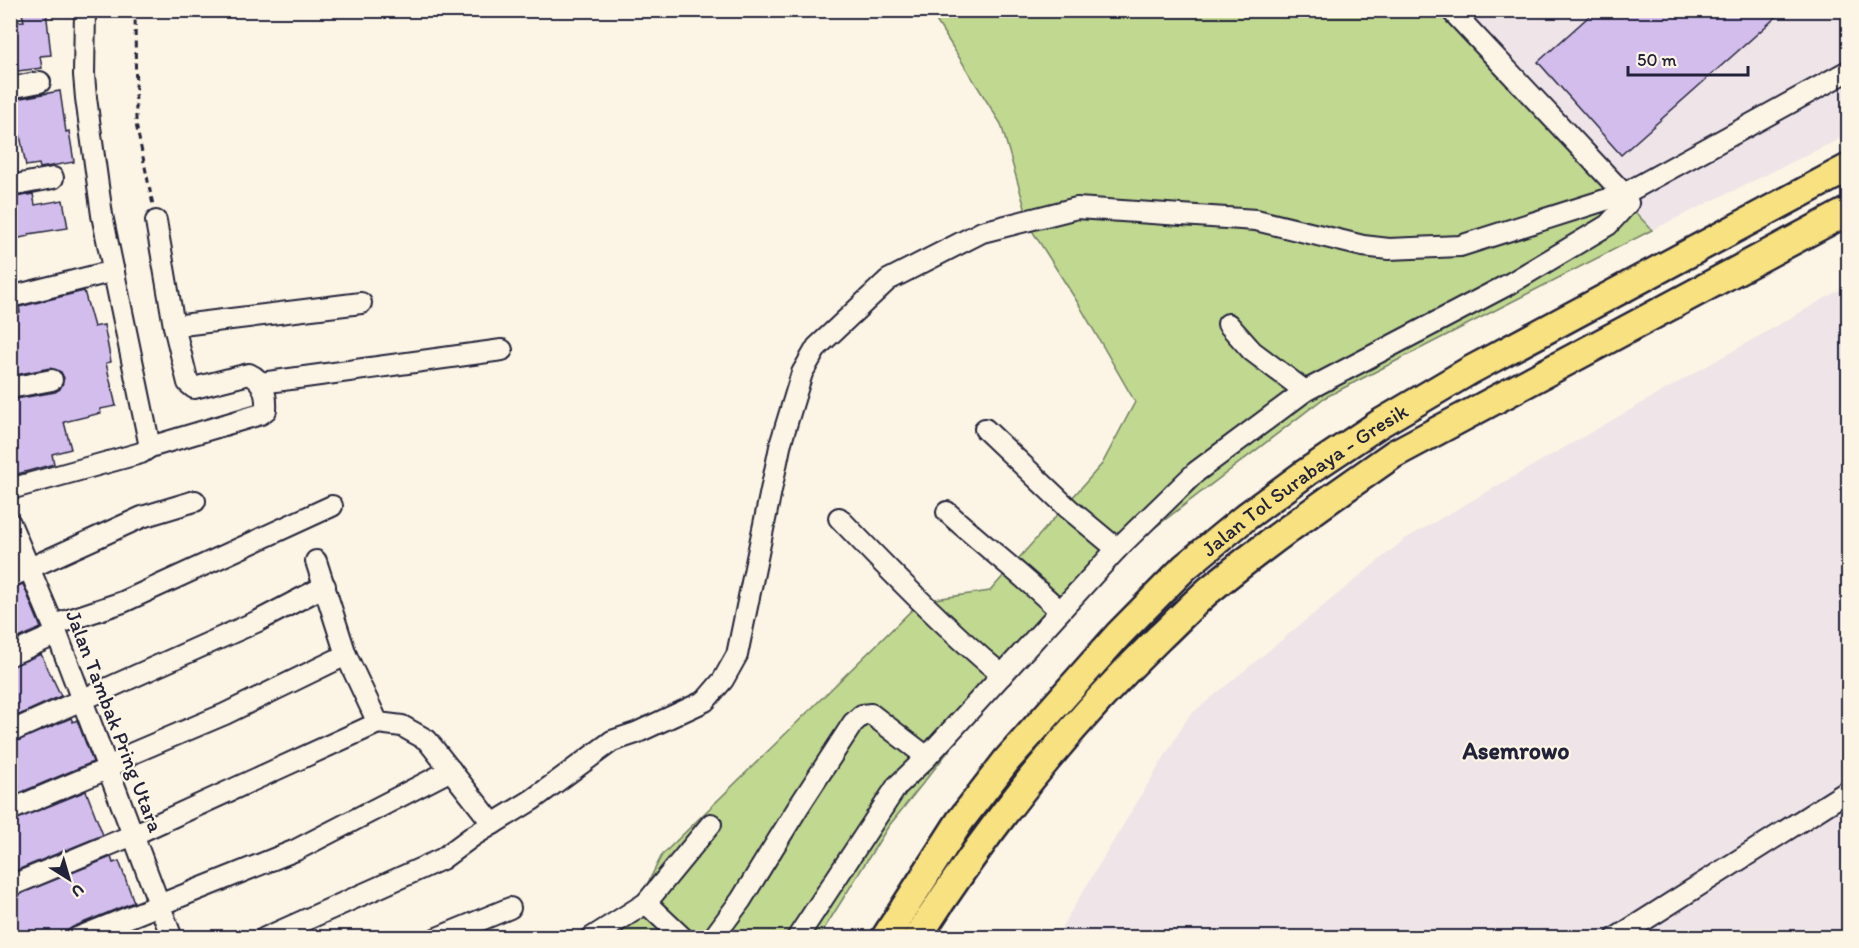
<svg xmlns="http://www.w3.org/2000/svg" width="1859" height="948" font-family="Itim,sans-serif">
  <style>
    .built { fill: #efe4e7 }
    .green { fill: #c0d88f; stroke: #717d65; stroke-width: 1.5 }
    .building { fill: #d2bded; stroke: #22223b; stroke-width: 1.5 }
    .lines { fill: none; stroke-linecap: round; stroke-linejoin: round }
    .minor-casing { stroke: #22223b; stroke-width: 24 }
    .highway-casing { stroke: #22223b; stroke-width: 32 }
    .path { stroke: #22223b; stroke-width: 3; stroke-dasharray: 6 4.5; stroke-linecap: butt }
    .minor { stroke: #fcf5e5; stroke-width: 20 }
    .highway { stroke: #f8e181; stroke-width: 27 }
    .labels { text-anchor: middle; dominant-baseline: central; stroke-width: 4.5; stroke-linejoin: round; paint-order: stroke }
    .street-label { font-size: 21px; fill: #22223b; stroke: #fcf5e5 }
    .quarter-label { font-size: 24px; font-weight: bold; fill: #22223b; stroke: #fcf5e5 }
  </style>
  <rect width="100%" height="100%" fill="#fcf5e5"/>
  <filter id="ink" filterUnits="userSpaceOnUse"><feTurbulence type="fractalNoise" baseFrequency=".0167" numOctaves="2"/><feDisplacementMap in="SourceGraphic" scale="12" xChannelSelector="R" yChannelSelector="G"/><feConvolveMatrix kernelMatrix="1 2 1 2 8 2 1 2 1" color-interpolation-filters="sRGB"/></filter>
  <g filter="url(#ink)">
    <g class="built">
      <path d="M1446,11H1848V135L1652,230Z"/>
      <path d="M1848,285V937L1055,938L1189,716L1405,539Z"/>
    </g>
    <path class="green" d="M930,11H1446L1652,230L1324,398L1140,539L1015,668L888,827L819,937L620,938L662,855L921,601L990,591L1102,464L1135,402L1078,303L1031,229L1001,124Z"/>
    <g class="building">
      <path d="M21,10H46L51,55L40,56L42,68L10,72V22L24,21Z"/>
      <path d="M1596,10H1784L1621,155L1538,62Z"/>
      <path d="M60,91L66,132L69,131L74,162L40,168L39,164L26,166L20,135L10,136V100Z"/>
      <path d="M33,194L35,205L63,200L68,228L29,234V236L10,240V198Z"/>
      <path d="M84,291L94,327L104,325L111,362L106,363L116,406L100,409L101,413L64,422L71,449L52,454L54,464L10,476V400L55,392L60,389L64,378L61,372L50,368L10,376V313L20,312L19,307Z"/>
      <path d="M23,584L41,628L10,642V589Z"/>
      <path d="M41,654L61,696L10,719V667Z"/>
      <path d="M71,718L73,722L77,720L93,762L10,797V744Z"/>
      <path d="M86,791L103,835L10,873V822Z"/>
      <path d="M111,857L113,863L119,861L134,902L73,927L67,931L65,938H10V898Z"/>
    </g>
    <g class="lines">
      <g class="minor-casing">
        <g id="minor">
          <path d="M10,88L40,82"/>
          <path d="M10,186L53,178"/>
          <path d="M10,297L114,271"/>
          <path d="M1228,324L1252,351L1305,391"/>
          <path d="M174,326L361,303"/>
          <path d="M261,383L502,350"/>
          <path d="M10,388L52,380"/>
          <path d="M985,429L1069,509L1117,549"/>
          <path d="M150,447L261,414L266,410C267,395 263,380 249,374L194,388L188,383L174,326L156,221"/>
          <path d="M10,489L141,453L150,447L102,215L86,98L84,75L85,10"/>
          <path d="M947,512C984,546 1024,576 1060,611"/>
          <path d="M839,518C891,572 944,627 1002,675"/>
          <path d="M10,523L57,634L172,938"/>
          <path d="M316,561L346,655L378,723L402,726L427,740L493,824"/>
          <path d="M10,577L142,517L195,501"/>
          <path d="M54,625L123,602L332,506"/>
          <path d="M10,655L57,634"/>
          <path d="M10,732L258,621L325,586"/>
          <path d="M10,810L107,769L133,753L225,714L346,655"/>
          <path d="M10,886L133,835L378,723"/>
          <path d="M646,903L683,938"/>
          <path d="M77,938L296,850L451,770"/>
          <path d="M265,938L442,859L473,836L532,800L612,741L636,733L705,701L723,680L737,655L781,442L802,373L817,347L888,280L982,232L1077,208L1256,220L1363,246L1389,249L1460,246L1624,194L1848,71"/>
          <path d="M437,938L510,908"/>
          <path d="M591,938L646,903L711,824"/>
          <path d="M713,938L741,900L799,806L853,723L862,715L871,714L927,757"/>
          <path d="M797,938L897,786L927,757L1117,549L1196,472L1305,391L1511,283L1608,225L1628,203L1624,194L1451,10"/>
          <path d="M1616,938L1848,791"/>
        </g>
      </g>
      <g class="highway-casing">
        <g id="highway">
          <path id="s1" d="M885,938L960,821L1007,760L1118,635L1185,567L1247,516L1307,472L1379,424L1469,371L1848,168"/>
          <path d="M917,938C987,829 1066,728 1159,638C1175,623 1191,606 1208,591C1268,542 1331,498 1394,454L1848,211"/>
        </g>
      </g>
      <path class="path" d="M135,10L136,124L153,205"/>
      <use href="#minor" class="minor"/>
      <use href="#highway" class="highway"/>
    </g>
  </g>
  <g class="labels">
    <g class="street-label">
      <text stroke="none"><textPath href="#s1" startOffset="627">Jalan Tol Surabaya - Gresik</textPath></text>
      <text transform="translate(115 721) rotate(69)">Jalan Tambak Pring Utara</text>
    </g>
    <g class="quarter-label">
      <text x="1516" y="750">Asemrowo</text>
    </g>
  </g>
  <rect width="1859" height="948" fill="none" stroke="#fcf5e5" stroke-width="36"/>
  <rect x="18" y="18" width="1823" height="912" fill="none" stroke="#22223b" stroke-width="2" filter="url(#ink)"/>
  <g transform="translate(69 879) rotate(143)" stroke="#fcf5e5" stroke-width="4.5" paint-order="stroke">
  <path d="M0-4.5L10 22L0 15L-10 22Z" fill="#22223b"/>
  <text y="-9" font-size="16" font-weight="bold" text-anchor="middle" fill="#22223b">U</text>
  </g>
  <path d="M1628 66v9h120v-9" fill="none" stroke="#22223b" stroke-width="3"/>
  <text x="1637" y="66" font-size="18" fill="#22223b" stroke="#fcf5e5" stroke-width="4.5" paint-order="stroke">50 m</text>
</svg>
